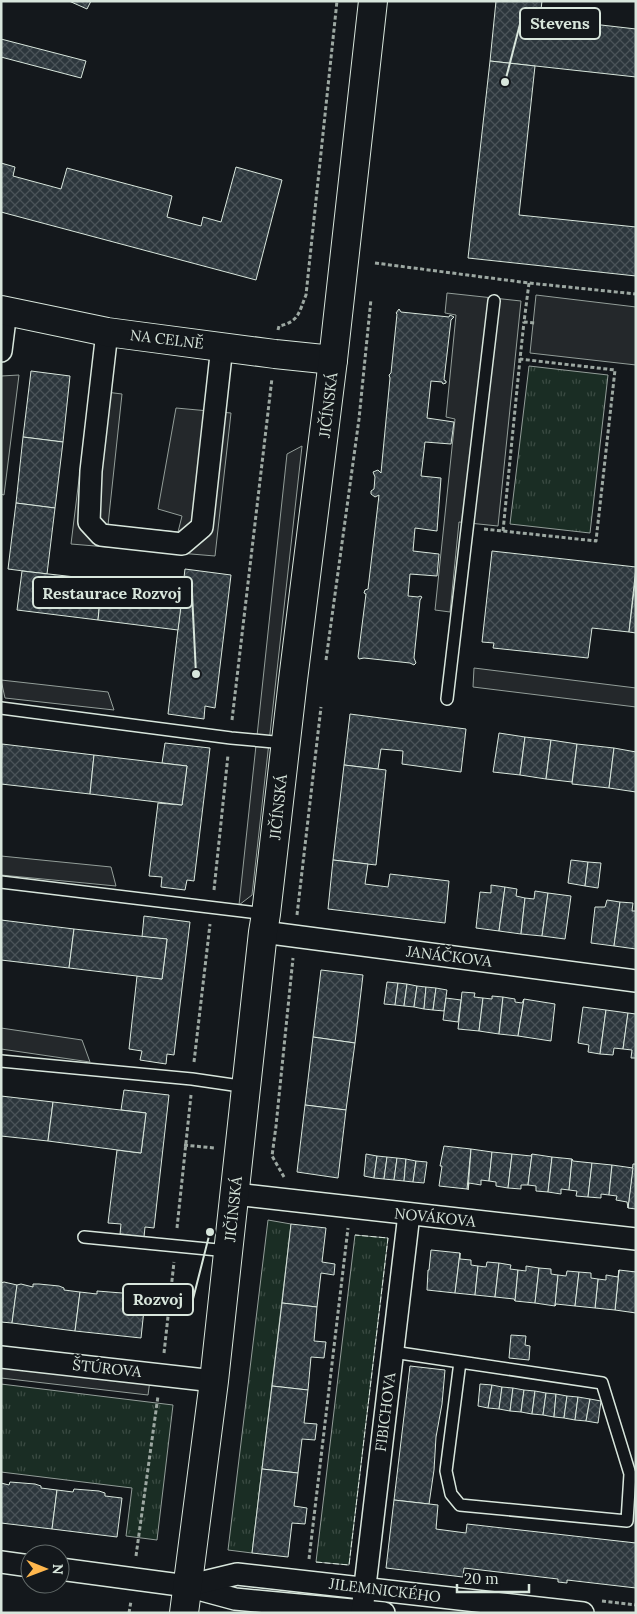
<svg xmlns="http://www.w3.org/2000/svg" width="637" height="1614" font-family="Lora,serif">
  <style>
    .grass { fill: url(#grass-tufts); stroke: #939e99 }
    .parking { fill: #24282b; stroke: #939e99 }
    .building { fill: url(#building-cross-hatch); stroke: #d8e6dc }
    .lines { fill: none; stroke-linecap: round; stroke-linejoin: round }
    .service-casing { stroke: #d8e6dc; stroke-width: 14 }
    .minor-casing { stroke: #d8e6dc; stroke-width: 24 }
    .tertiary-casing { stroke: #d8e6dc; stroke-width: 30 }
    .path { stroke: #9da8a2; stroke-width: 3; stroke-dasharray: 4 2.5; stroke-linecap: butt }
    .service { stroke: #14181c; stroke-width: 11 }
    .minor { stroke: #14181c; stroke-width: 21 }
    .tertiary { stroke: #14181c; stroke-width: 28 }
    .fence { stroke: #d8e6dc; stroke-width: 1; stroke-dasharray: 6 2.5; stroke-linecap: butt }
    .labels { text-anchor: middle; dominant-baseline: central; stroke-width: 4; stroke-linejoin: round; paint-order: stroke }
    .street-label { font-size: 15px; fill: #d8e6dc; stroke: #14181c }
    .leader { fill: none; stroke: #d8e6dc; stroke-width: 2 }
    .callout-dot { fill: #d8e6dc; stroke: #14181c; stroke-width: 2 }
    .callout { fill: #14181c; stroke: #d8e6dc; stroke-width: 2 }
    .callout-label { font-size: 16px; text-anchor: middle; font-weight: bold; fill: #d8e6dc }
  </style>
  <defs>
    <pattern id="grass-tufts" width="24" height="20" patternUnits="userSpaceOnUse" patternTransform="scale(1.25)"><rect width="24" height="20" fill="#1a2d24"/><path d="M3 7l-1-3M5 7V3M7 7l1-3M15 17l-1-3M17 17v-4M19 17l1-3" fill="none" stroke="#3b4b43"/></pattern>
    <pattern id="building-cross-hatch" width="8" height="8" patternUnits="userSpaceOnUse" patternTransform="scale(1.25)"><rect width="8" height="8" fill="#2c363c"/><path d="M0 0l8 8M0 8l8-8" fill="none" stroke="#4a5358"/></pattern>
  </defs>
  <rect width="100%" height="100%" fill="#14181c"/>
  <g class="grass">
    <path d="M529,366L608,375L590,533L510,524Z"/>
    <path d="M268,1220L291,1224L252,1553L228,1550Z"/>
    <path d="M355,1235L388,1238L349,1565L316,1562Z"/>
    <path d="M1,1384L173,1405L157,1540L126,1536L132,1488L1,1472Z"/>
  </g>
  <g class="parking">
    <path d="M447,293L521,301L498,526L459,522L450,612L435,610L455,419L446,417L456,315L445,313Z"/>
    <path d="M536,295L636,307V365L530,353Z"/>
    <path d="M19,375L4,495L1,494V376Z"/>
    <path d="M90,390L122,394L108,525L178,532L182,516L158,509L176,408L231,413L215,556L71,544Z"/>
    <path d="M302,446L252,895L239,905L287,454Z"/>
    <path d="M474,668L636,688V707L473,687Z"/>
    <path d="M1,680L108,692L114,710L5,698Z"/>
    <path d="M1,856L111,867L116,886L1,875Z"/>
    <path d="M1,1028L82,1040L90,1062L1,1049Z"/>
    <path d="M1,1357L151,1373L148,1395L1,1378Z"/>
  </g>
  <g class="building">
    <path d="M69,1H91L87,9Z"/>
    <path d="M496,1H542L540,18L636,29V77L490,61Z"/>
    <path d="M1,39L86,61L81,78L1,57Z"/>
    <path d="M490,61L535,66L519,215L636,227V276L468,258Z"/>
    <path d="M1,163L15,167L13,176L61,189L67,168L172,196L167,217L201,226L203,217L221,222L236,167L282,180L256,280L1,212Z"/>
    <path d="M399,309L401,312L449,317L450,315L454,317L451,320L444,380L446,381V383L443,384L442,382L431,381L427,418L454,422L451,444L425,442L421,476L441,478L437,531L415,528L413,551L439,554L437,576L410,574L408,596L418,597L420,596L422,597L420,600L414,658L416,663L414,665L410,663L364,658L359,659L358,657L366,594L364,593L365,590L368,589L379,495L375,497L371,494V491L374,489L375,477L373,472L378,470L381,473L390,378L389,375L391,373L397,314L396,313Z"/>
    <path d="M31,371L70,376L63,442L23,437Z"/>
    <path d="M23,437L63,442L55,508L16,503Z"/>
    <path d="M16,503L55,508L47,574L8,569Z"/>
    <path d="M492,551L636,567L629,632L592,628L588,658L493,648L494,643L482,642Z"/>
    <path d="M185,569L231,575L215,708L205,706L204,719L168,714Z"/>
    <path d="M22,571L102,580L98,620L17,610Z"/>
    <path d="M636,574V633L629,632Z"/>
    <path d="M102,580L183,590L178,630L98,620Z"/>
    <path d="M350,714L466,729L461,772L402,764L403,751L381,749L378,769L344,765Z"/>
    <path d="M499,733L525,737L520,775L493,772Z"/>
    <path d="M525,737L551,740L546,779L520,775Z"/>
    <path d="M551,740L577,744L572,782L546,779Z"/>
    <path d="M165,743L210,748L194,881L187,880L185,890L161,887L162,877L149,876L158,803L182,805L187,766L162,763Z"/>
    <path d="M2,744L94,755L90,794L1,784Z"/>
    <path d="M577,744L614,748L609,788L572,784Z"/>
    <path d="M614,748L636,752V792L609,788Z"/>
    <path d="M94,755L187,766L182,805L90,794Z"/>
    <path d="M344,765L386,770L376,865L333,860Z"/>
    <path d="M333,860L368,864L365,884L388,887L390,874L449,881L445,923L328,909Z"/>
    <path d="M571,860L588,862L585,886L568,883Z"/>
    <path d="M588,862L601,863L598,888L585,886Z"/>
    <path d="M491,885L505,887L499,931L476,928L480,892L491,893Z"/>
    <path d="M505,887L517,889L516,896L525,898L521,934L499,931Z"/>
    <path d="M535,891L548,893L542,936L521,934L525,898L534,899Z"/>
    <path d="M548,893L571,896L565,939L542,936Z"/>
    <path d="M607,900L620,902L614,946L591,943L595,907H605Z"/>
    <path d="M620,902L633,903L632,911H636V949L614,946Z"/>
    <path d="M144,916L190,922L174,1055L167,1054L166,1064L140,1060L142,1051L129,1049L137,976L162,979L167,939L142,937Z"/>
    <path d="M1,920L74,929L69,968L1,960Z"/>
    <path d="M74,929L167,939L162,979L69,968Z"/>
    <path d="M321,970L363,975L355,1043L313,1037Z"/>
    <path d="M387,982L398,983L395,1005L384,1004Z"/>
    <path d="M398,983L407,984L404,1006L395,1005Z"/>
    <path d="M407,984L417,986L414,1007L404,1006Z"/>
    <path d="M417,986L426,987L424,1009L414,1007Z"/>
    <path d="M426,987L436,988L433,1010L424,1009Z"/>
    <path d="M436,988L447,990L444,1011L433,1010Z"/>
    <path d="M462,992L475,993L474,997L483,998L479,1031L458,1029Z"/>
    <path d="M492,996L503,997L499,1034L479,1031L483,998L492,999Z"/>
    <path d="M503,997L515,999V1002L522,1003L524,999L518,1036L499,1034Z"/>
    <path d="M446,998L461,1000L458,1022L443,1020Z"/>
    <path d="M524,999L555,1004L551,1041L518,1036Z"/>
    <path d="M583,1007L606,1010L600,1054L588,1052L589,1045L578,1043Z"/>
    <path d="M606,1010L628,1013L623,1049L614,1048L613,1055L600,1054Z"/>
    <path d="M628,1013L636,1014V1058H631L632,1050L623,1049Z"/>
    <path d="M313,1037L355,1043L346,1110L305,1105Z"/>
    <path d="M124,1090L169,1095L154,1228L145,1227L144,1237L120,1234L121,1224L108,1223L117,1150L141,1153L146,1113L121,1110Z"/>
    <path d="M1,1096L53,1102L48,1141L1,1136Z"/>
    <path d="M53,1102L146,1113L141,1153L48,1141Z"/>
    <path d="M305,1105L346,1110L338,1178L297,1172Z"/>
    <path d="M444,1146L471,1149L467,1189L439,1186L442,1166H440Z"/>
    <path d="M471,1149L492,1152L489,1181L481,1180V1185L469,1183L468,1190Z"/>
    <path d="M492,1152L512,1154L508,1188L496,1186V1182L489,1181Z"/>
    <path d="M366,1154L377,1156L374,1178L364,1176Z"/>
    <path d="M512,1154L531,1156L532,1154L528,1185H521V1189L508,1188Z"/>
    <path d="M532,1154L552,1157L548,1192L536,1191V1186L528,1185Z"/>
    <path d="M377,1156L387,1157L384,1179L374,1178Z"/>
    <path d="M387,1157L397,1158L394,1180L384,1179Z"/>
    <path d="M552,1157L572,1159L569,1190L561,1189V1194L548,1192Z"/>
    <path d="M397,1158L406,1159L404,1181L394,1180Z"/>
    <path d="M406,1159L416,1161L413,1182L404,1181Z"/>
    <path d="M572,1159L573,1161L592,1163L588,1197L576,1196L577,1191L569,1190Z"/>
    <path d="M416,1161L427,1162L424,1183L413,1182Z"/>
    <path d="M592,1163L612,1165L609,1195L601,1194V1198L588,1197Z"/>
    <path d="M633,1164H636V1209L628,1208Z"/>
    <path d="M612,1165L633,1168L628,1208L627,1202L616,1200L617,1196L609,1195Z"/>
    <path d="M291,1224L326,1228L322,1262L335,1264L334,1275L321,1273L317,1307L282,1303Z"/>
    <path d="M431,1250L460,1253L455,1293L427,1290L428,1270H429Z"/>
    <path d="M460,1253V1259L471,1260V1265L478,1266L475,1295L455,1293Z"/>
    <path d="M487,1262L499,1263L495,1297L475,1295L478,1266L486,1267Z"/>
    <path d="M499,1263L511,1265L510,1269L518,1270L515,1301L514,1299L495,1297Z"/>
    <path d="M526,1266L539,1268L535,1303L515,1301L518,1270L526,1271Z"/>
    <path d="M539,1268L551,1269V1274L558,1275L555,1306L535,1303Z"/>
    <path d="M619,1270L636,1272V1313L615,1310Z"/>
    <path d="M619,1270L615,1310L595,1308L598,1279L606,1280V1275L618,1277Z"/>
    <path d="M567,1271L579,1272L575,1306L556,1304L555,1306L558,1275L566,1276Z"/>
    <path d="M579,1272L591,1273V1278L598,1279L595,1308L575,1306Z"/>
    <path d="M4,1282L17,1285L12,1323L1,1322V1283Z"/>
    <path d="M21,1284L33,1287V1284H39L59,1286L64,1288V1290L80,1292L75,1331L12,1323L17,1285Z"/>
    <path d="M97,1291L122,1293L128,1295L127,1298L145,1300L141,1338L75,1331L80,1292L97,1294Z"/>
    <path d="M282,1303L317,1307L314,1341L326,1342L324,1358L311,1357L308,1390L272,1386Z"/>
    <path d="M511,1335L526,1336L525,1345L530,1346L529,1360L509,1358Z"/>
    <path d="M410,1366L445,1370L442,1404L436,1437L434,1470L429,1504L394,1500Z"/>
    <path d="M480,1384L492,1385L488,1408L478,1406Z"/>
    <path d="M492,1385L502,1387L499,1409L488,1408Z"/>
    <path d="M272,1386L308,1390L304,1423L317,1424L315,1440L302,1439L298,1473L262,1469Z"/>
    <path d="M502,1387L513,1388L510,1411L499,1409Z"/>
    <path d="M513,1388L524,1390L521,1412L510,1411Z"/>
    <path d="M524,1390L535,1391L532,1414L521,1412Z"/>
    <path d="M535,1391L546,1393L543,1415L532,1414Z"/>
    <path d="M546,1393L556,1394L554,1417L543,1415Z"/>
    <path d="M556,1394L567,1396L564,1418L554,1417Z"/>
    <path d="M567,1396L578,1397L575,1420L564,1418Z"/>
    <path d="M578,1397L590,1399L586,1421L575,1420Z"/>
    <path d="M590,1399L601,1401L598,1423L586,1421Z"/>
    <path d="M262,1469L298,1473L294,1506L307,1508L305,1524L292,1523L288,1557L252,1553Z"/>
    <path d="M10,1482L35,1484L41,1486V1488L57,1490L52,1529L1,1523V1483L9,1485Z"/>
    <path d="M74,1489L99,1491L105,1493V1496L122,1498L117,1537L52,1529L57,1490L73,1492Z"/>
    <path d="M394,1500L438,1505L436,1529L466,1533L467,1524L636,1543V1588L567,1580V1583L558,1582V1579L464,1568L463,1577L386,1568Z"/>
  </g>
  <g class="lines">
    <g class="service-casing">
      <g id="service">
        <path d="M447,699L494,301"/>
        <path d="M1,708L231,738L285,743"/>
        <path d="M1,882L266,914"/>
        <path d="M1,1061L192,1079L247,1087"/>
        <path d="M84,1237L228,1251"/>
        <path d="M393,1352L602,1383L630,1474L627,1521L460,1505L451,1494L446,1471L460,1362"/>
      </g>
    </g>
    <g class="minor-casing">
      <g id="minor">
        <path d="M107,332L91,471L89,522L101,535L182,544L202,527L222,346"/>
        <path d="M1,351L6,311"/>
        <path d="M263,932L636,981"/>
        <path d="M235,1194L636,1239"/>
        <path d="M1,1357L214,1381"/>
        <path d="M1,1562L30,1566"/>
        <path d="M60,1569L187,1586L235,1599L384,1613"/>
        <path d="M187,1586L237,1574L583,1613"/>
        <path d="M362,1611L409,1214"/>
      </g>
    </g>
    <g class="tertiary-casing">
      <g id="tertiary">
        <path d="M1,310L107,332L275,354L333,360"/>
        <path d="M184,1613L214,1381L263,932L266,914L293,680L333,360L373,1"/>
      </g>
    </g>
    <g class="path">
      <path d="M375,263L529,283L636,294"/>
      <path d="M529,283L524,322L535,323"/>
      <path d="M278,330L279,326C299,322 299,312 306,295L337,1"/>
      <path d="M484,529L596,541L615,370L520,359L524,322"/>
      <path d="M503,531L520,359"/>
      <path d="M326,660L359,419L371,299"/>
      <path d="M232,720L272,378"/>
      <path d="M214,890L228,755"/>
      <path d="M297,915L321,707"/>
      <path d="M194,1062L210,924"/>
      <path d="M184,1145L214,1148"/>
      <path d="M284,1177L272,1156L276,1126L293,958"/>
      <path d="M177,1228L191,1095"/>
      <path d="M164,1353L174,1262"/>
      <path d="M136,1556L158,1396"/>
      <path d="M309,1559L348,1228"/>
      <path d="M602,1601L636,1605"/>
      <path d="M129,1613L131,1601"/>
    </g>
    <use href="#service" class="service"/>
    <use href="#minor" class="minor"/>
    <use href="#tertiary" class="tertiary"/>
    <path class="fence" d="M316,1562L349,1565L388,1238L355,1235"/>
  </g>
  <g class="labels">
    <g class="street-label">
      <text transform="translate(167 339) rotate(7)">NA CELNĚ</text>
      <text transform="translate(328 405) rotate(-83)">JIČÍNSKÁ</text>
      <text transform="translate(278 807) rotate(-84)">JIČÍNSKÁ</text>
      <text transform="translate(449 956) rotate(7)">JANÁČKOVA</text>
      <text transform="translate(233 1209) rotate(-84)">JIČÍNSKÁ</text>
      <text transform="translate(435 1217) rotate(6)">NOVÁKOVA</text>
      <text transform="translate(107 1368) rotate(6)">ŠTÚROVA</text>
      <text transform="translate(385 1412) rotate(-83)">FIBICHOVA</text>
      <text transform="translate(385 1590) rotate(7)">JILEMNICKÉHO</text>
    </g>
  </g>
  <path class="leader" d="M505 82L520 24M196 674L192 593M210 1232L193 1299"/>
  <g class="callout-dot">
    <circle cx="505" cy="82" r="5"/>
    <circle cx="196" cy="674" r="5"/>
    <circle cx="210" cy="1232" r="5"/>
  </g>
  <g class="callout">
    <rect x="520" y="8" width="80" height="31" rx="5"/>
    <rect x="33" y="577" width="159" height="31" rx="5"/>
    <rect x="123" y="1284" width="70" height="31" rx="5"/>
  </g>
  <g class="callout-label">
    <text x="560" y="29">Stevens</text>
    <text x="112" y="599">Restaurace Rozvoj</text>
    <text x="158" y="1305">Rozvoj</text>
  </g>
  <rect width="637" height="1614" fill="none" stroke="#d8e6dc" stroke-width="5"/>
  <g transform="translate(45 1569) rotate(91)"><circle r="24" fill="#14181c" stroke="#626a69"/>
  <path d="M0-4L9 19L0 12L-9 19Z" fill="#ffb74d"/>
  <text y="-8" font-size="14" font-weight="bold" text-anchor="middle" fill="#d8e6dc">N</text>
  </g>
  <path d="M457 1584v8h72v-8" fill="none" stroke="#d8e6dc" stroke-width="2.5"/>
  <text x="464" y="1584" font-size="15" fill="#d8e6dc" stroke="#14181c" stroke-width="4" paint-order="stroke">20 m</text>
</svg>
